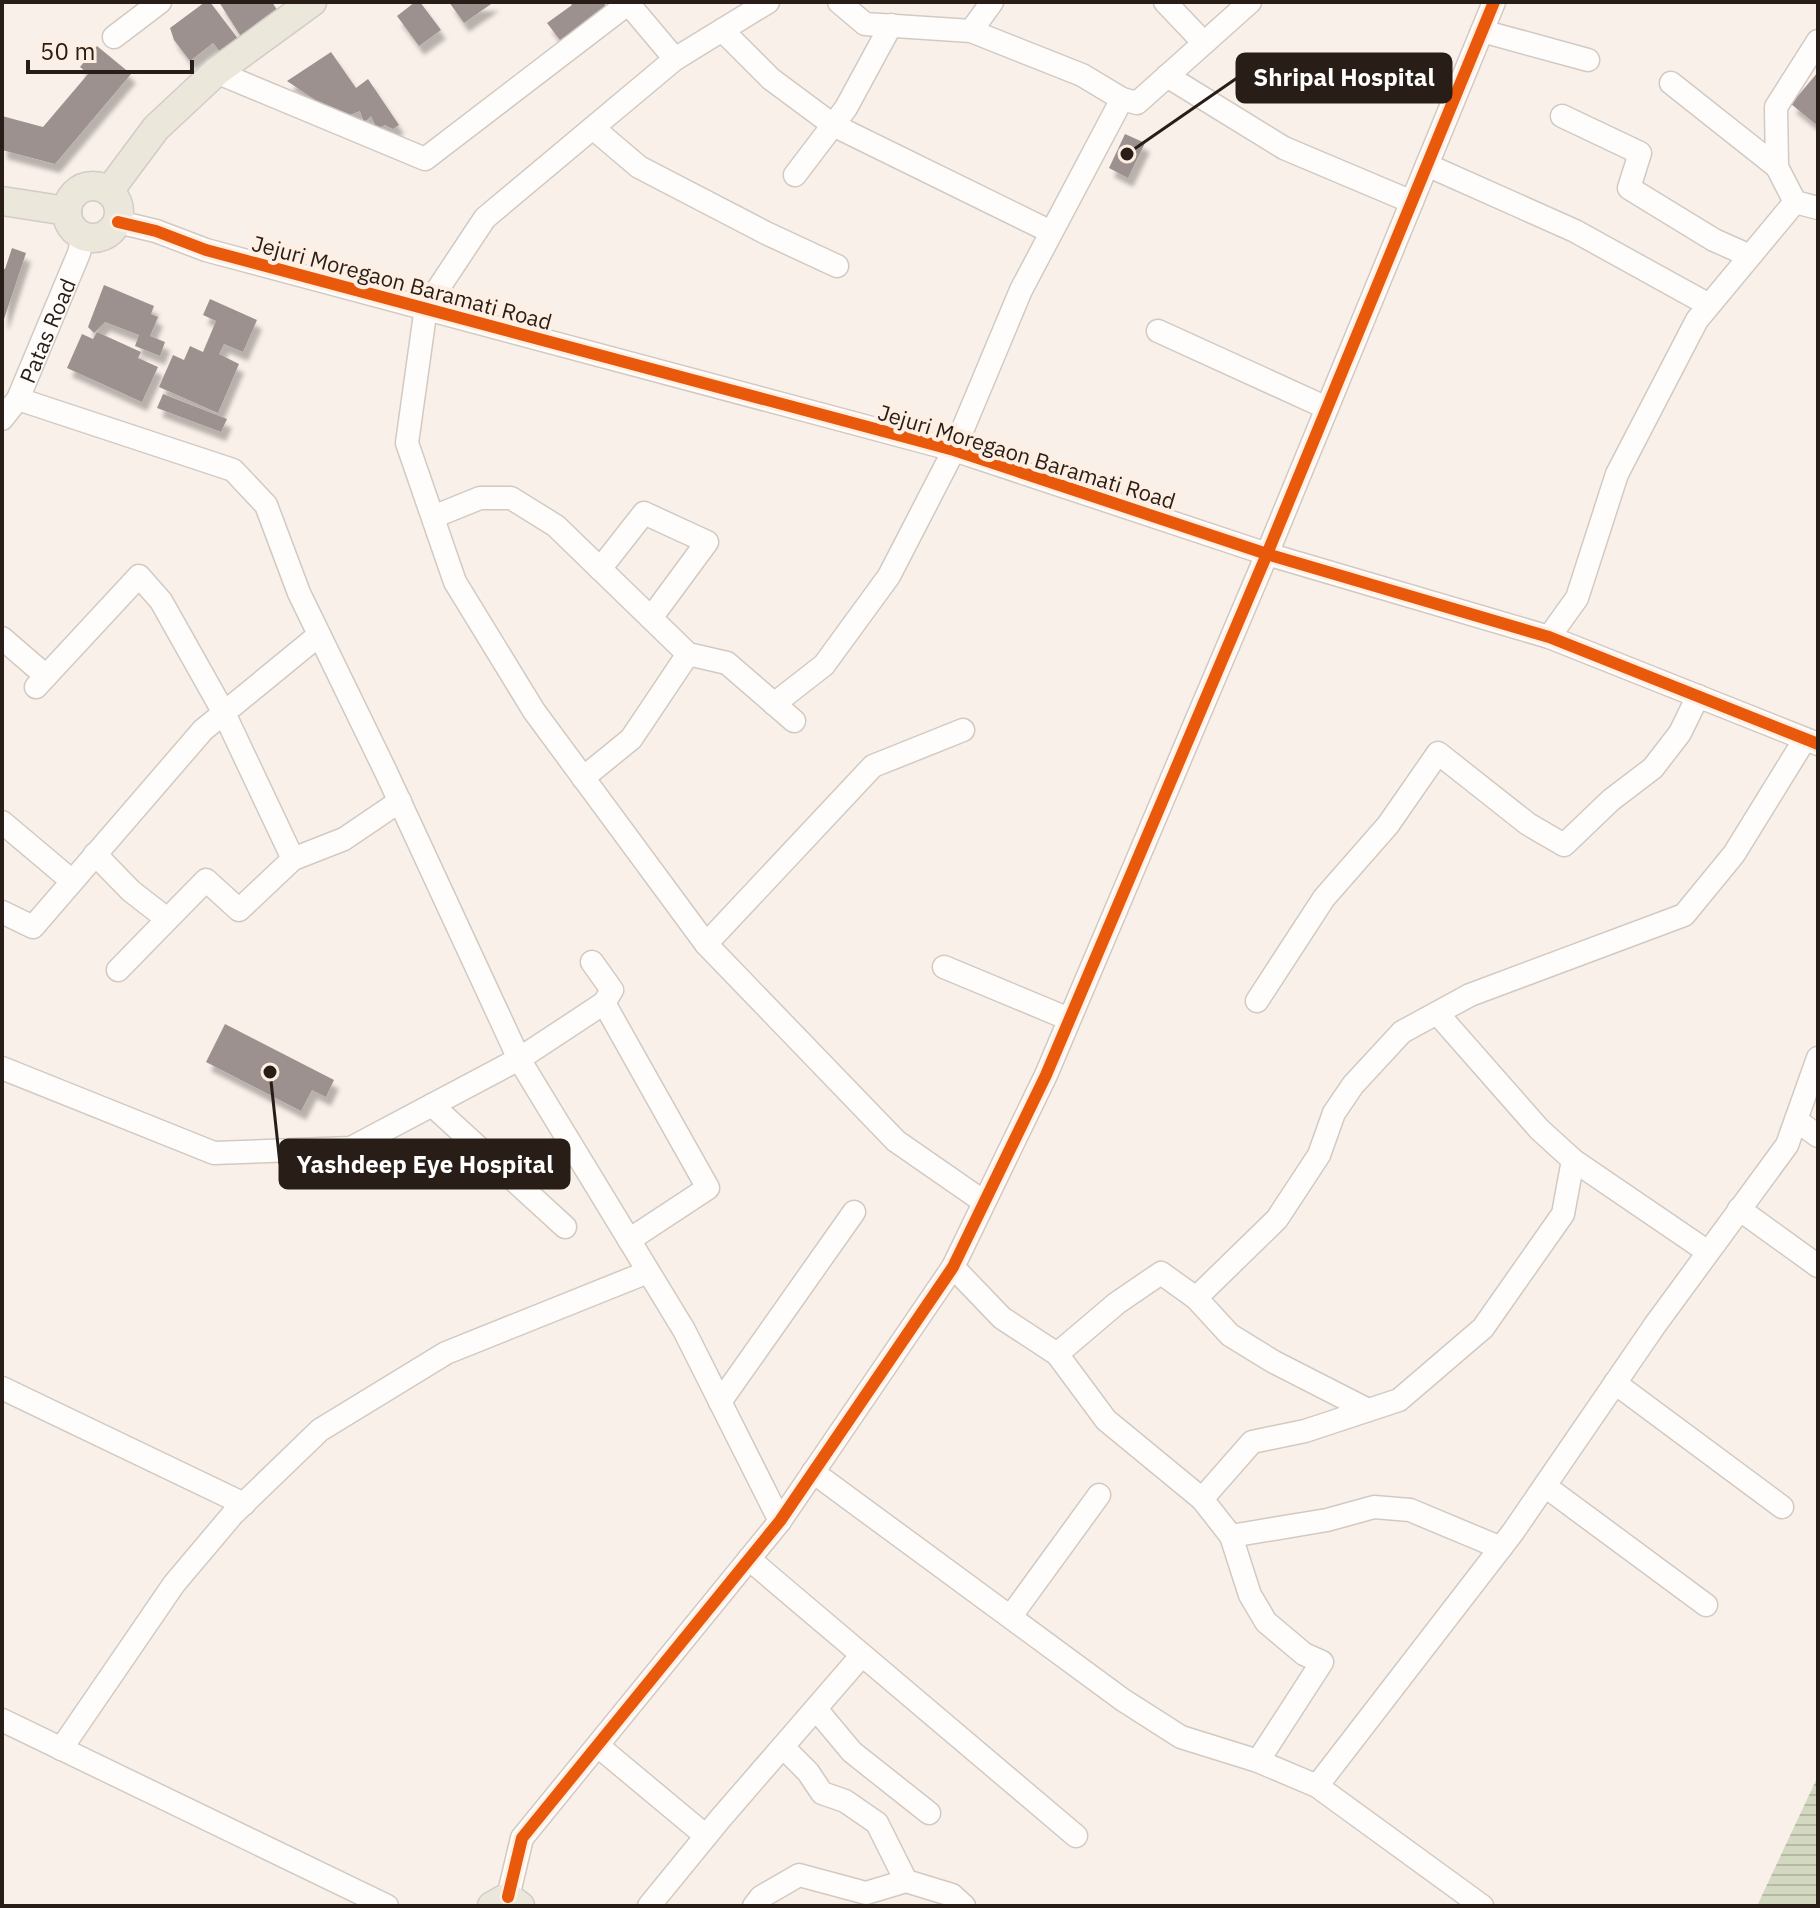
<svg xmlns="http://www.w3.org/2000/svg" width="1820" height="1908" font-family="'IBM Plex Sans',sans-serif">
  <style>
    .water { fill: url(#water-rules) }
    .building { fill: #9c918e; filter: url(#shadow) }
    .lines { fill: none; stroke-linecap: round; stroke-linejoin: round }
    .minor-casing { stroke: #d2cac2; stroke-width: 25 }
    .major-casing { stroke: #d2ccc9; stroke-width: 31 }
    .minor { stroke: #fefdfc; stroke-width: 22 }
    .major { stroke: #ebe7db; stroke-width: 28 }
    .cycleway-casing { stroke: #ffefe3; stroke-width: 17 }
    .cycleway { stroke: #e8590c; stroke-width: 12 }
    .labels { text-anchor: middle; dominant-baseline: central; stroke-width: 8; stroke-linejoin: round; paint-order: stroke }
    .street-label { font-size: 22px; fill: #281e17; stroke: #ffefe3 }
    .leader { fill: none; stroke: #281e17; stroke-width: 3 }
    .callout-dot { fill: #281e17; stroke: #ffefe3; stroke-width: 3 }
    .callout { fill: #281e17; stroke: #281e17; stroke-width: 3 }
    .callout-label { font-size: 24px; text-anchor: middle; font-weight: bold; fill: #fff }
  </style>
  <defs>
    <pattern id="water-rules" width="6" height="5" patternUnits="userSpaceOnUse" patternTransform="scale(2)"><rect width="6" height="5" fill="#d3d8c1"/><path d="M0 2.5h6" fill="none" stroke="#b5b9a5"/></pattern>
    <filter id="shadow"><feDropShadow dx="5" dy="9" stdDeviation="2" flood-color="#0004"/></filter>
  </defs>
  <rect width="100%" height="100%" fill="#f9f0e9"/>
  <path class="water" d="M1818,1776V1906H1757Z"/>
  <g class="building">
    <path d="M205,2H210L239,40L221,53L213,43L190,61L174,40L170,28Z"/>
    <path d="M219,2H272L283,19L245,43Z"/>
    <path d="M415,2H420L441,30L419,46L397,16Z"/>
    <path d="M449,2H494L464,23Z"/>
    <path d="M569,2H603L609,10L563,44L547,23L572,5Z"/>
    <path d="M97,46L131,74L55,164L2,150V116L43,127L88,74L80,67Z"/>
    <path d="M331,52L356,88L368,79L399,125L393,129L385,125L377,129L371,116L364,123L360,111L342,118L287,81Z"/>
    <path d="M1818,72V126L1791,104Z"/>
    <path d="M1125,134L1145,143L1128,178L1109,168Z"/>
    <path d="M12,248L26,253L3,322L2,268L5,269Z"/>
    <path d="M104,285L154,306L151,314L158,317L150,336L165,342L160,356L135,346L139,335L105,322L94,333L88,327Z"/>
    <path d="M210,299L257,320L243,352L224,344L219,354L239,364L218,413L159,387L173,355L184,360L190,346L203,352L216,321L203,315Z"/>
    <path d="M97,332L141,352L138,358L158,367L142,402L67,368L82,334L93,339Z"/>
    <path d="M163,394L227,419L221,432L157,408Z"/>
    <path d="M225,1024L334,1080L326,1097L312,1090L301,1111L206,1062Z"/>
  </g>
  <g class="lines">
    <g class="minor-casing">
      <g id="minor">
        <path d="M627,2L675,59"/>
        <path d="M768,2L675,59L485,218L426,307L407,443L455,582L534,711L706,944L896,1141L984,1202"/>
        <path d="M839,2L865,24L971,31L1082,75L1122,99L1137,103L1250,2"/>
        <path d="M1165,2L1204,43"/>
        <path d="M722,30L771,79L833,125L1051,232"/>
        <path d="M971,31L992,2"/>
        <path d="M1482,31L1588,60"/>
        <path d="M114,37L160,2"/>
        <path d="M1818,41L1776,107L1777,167L1795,202L1818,208"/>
        <path d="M216,72L425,159L630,2"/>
        <path d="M1167,76L1284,148L1412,202"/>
        <path d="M1671,83L1777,167"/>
        <path d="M1562,116L1640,153L1629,188L1714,240L1750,256"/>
        <path d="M593,128L639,167L766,233L837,266"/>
        <path d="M1427,165L1575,231L1709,305"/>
        <path d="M795,175L846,108L891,25"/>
        <path d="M118,222L156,231L206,250L954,450L1267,554L1549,637L1818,744"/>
        <path d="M1158,331L1327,408"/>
        <path d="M18,399L233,470L266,505L299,593L386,772L519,1059L684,1330L780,1521"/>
        <path id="s1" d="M2,419L18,399L79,253L83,236"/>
        <path d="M433,517L480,498H511L556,526L688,654L727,663L794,721"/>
        <path d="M600,569L644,513L707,542L651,618"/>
        <path d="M1549,637L1577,598L1617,474L1697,320L1795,202"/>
        <path d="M2,638L46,676"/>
        <path d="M36,687L139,576L161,601L224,713L293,859"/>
        <path d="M774,704L824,665L889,576L954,450L1021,290L1122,99"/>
        <path d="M583,778L631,739L688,654"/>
        <path d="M2,822L72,881"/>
        <path d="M95,854L131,891L167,919"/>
        <path d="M2,912L33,927L203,730L319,635"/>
        <path d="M706,944L873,766L963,730"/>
        <path d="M944,967L1069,1019"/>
        <path d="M118,970L206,880L239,910L293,859L344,839L400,801"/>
        <path d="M1257,1001L1324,898L1388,825L1438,753L1528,824L1564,845L1611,800L1653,768L1680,733L1698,696"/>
        <path d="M604,1003L708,1188L629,1240"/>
        <path d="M2,1068L214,1153L351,1148L519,1059L604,1003L612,990L592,962"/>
        <path d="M432,1105L565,1227"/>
        <path d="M1796,1120L1818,1136"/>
        <path d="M1573,1160L1708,1252"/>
        <path d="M1739,1209L1818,1266"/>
        <path d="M953,1267L1002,1318L1057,1354L1117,1303L1161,1273L1196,1298L1277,1219L1319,1155L1334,1113L1353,1085L1402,1032L1470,995L1684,915L1734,854L1805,739"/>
        <path d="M1196,1298L1230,1335L1274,1362L1368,1410"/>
        <path d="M1057,1354L1106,1420L1202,1499L1231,1536L1250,1595L1266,1622L1304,1654L1322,1662L1258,1761"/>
        <path d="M1615,1383L1782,1507"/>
        <path d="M2,1388L244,1504"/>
        <path d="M720,1402L854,1212"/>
        <path d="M813,1472L1123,1700L1181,1737L1258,1761L1317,1786L1482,1906"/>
        <path d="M1545,1486L1706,1605"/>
        <path d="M1202,1499L1252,1442L1305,1431L1399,1400L1483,1328L1563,1214L1573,1160L1539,1129L1437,1013"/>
        <path d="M1231,1536L1327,1520L1374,1507L1410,1510L1501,1548"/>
        <path d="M749,1559L1076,1836"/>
        <path d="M1011,1616L1099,1495"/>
        <path d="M816,1709L852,1752L929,1813"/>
        <path d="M2,1720L387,1906"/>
        <path d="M598,1746L706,1836"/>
        <path d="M783,1747L808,1772L822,1793L845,1801L877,1823L906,1881"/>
        <path d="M61,1749L174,1584L233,1514L320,1430L446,1353L648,1272"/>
        <path d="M1317,1786L1513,1532L1655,1325L1787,1145L1818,1058"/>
        <path d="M508,1897L522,1838L780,1521L953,1267L1046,1075L1267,554L1494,2"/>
        <path d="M649,1906L720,1819L862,1655"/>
        <path d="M754,1906L761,1897L799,1875L866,1893L906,1881L952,1895L964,1906"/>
      </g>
    </g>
    <g class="major-casing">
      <g id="major">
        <circle cx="93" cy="212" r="26"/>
        <path d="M109,191L156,128L216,72L312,2"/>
        <path d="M2,201L67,211"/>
        <path d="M492,1906L508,1897L520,1906"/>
      </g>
    </g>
    <use href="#minor" class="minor"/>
    <use href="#major" class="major"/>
    <g class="cycleway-casing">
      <g id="cycleway">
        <path d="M118,222L156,231L206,250L954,450L1267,554L1549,637L1818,744"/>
        <path d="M508,1897L522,1838L780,1521L953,1267L1046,1075L1267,554L1494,2"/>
      </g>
    </g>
    <use href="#cycleway" class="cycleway"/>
  </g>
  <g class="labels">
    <g class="street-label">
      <text transform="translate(402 282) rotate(15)">Jejuri Moregaon Baramati Road</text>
      <text stroke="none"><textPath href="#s1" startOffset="100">Patas Road</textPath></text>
      <text transform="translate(1027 456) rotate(17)">Jejuri Moregaon Baramati Road</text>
    </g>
  </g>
  <path class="leader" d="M1127 154L1237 78M270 1072L280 1164"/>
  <g class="callout-dot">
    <circle cx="1127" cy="154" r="8"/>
    <circle cx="270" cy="1072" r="8"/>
  </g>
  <g class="callout">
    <rect x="1237" y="54" width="214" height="48" rx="8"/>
    <rect x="280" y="1140" width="289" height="48" rx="8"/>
  </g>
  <g class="callout-label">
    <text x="1344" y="86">Shripal Hospital</text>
    <text x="425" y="1173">Yashdeep Eye Hospital</text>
  </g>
  <rect width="1820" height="1908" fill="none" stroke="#281e17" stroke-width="8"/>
  <path d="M28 60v12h164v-12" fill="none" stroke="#281e17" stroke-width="4"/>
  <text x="40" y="60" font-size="24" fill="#281e17" stroke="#ffefe3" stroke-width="6" paint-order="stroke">50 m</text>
</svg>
